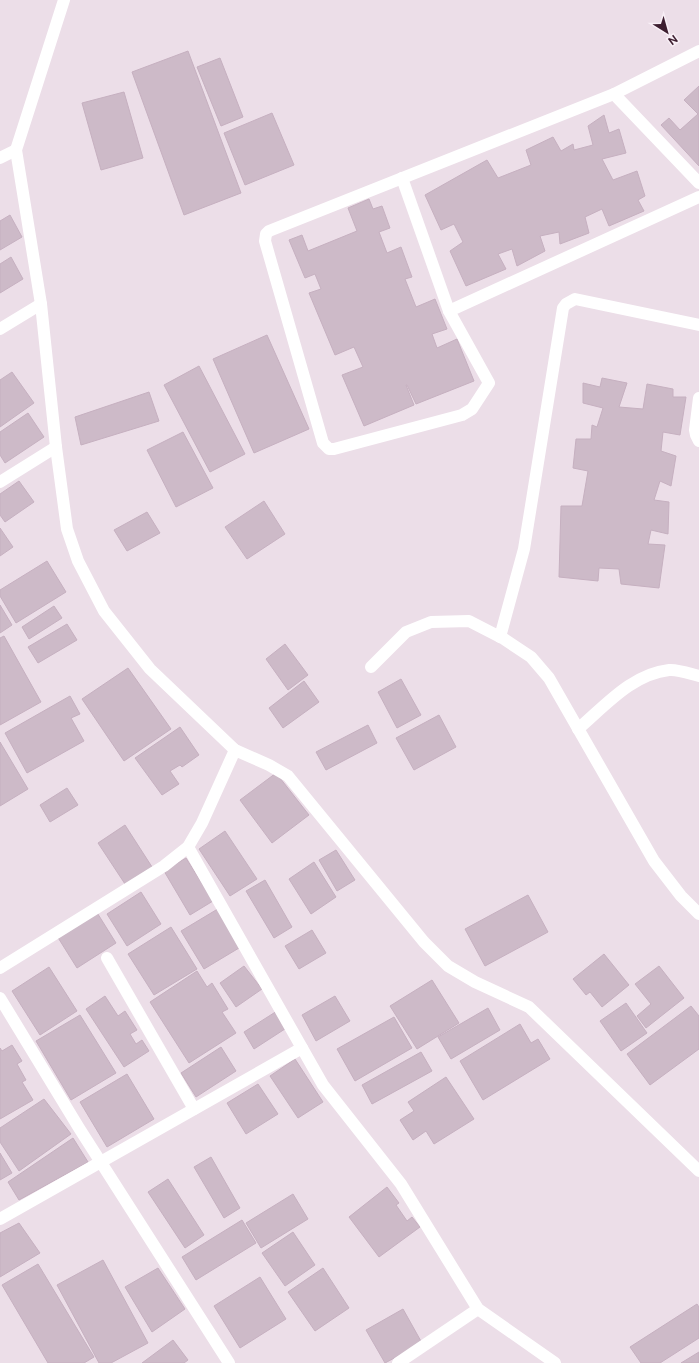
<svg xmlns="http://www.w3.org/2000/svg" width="699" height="1363" font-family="'Public Sans',sans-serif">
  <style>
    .building { fill: #cdbac8; stroke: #c6b0c0 }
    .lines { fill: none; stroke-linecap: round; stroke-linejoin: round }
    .street { stroke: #fff; stroke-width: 12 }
  </style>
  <rect width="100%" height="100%" fill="#ecdee8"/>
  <g class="building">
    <path d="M188,51L241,193L184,215L132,72Z"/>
    <path d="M220,58L243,117L221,126L197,67Z"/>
    <path d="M699,86V166L661,125L669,118L680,130L698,114L684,100Z"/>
    <path d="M124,92L143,158L101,170L82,103Z"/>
    <path d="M272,113L294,165L245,185L224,133Z"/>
    <path d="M604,115L609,133L619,129L626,153L602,159L613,180L637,171L645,196L638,200L644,211L609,226L602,209L585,217L589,233L560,244L559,232L540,236L545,251L517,266L512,249L498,254L506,269L466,286L450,251L463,242L454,224L441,230L425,195L487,160L498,178L531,165L526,150L553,137L561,151L573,144L574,150L593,145L588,126Z"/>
    <path d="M369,199L373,209L382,206L390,228L379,232L387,253L401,247L412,277L405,279L416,307L435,299L447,329L432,334L437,348L457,339L474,381L416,404L407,385H406L414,405L364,426L342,375L363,367L354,347L335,355L309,293L321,289L315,274L305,278L289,240L302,235L308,251L357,231L348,208Z"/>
    <path d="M10,215L22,237L0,250V221Z"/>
    <path d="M11,257L23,279L0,293V264Z"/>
    <path d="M267,335L309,429L254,453L213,359Z"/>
    <path d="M199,366L245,454L210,472L164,385Z"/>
    <path d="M12,372L34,403L0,427V380Z"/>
    <path d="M602,378L627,383L619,407L643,409L647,384L673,389V397H686L680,435L663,432L661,451L676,456L671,486L660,481L654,500L669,502L668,534L651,530L648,544L665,545L659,588L621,584L619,569L599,568L598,581L559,577L561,506H582L588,471L573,468L576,439H591L592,425L597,427L603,408L583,403V383L600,387Z"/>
    <path d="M149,392L159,421L81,445L75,417Z"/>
    <path d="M28,413L44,437L5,463L0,455V432Z"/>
    <path d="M183,432L213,488L176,507L147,450Z"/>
    <path d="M19,481L34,502L5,522L0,515V494Z"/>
    <path d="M264,501L285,534L247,559L225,527Z"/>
    <path d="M147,512L160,533L127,551L114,530Z"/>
    <path d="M0,528L13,547L0,556Z"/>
    <path d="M47,561L66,592L16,623L0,596V590Z"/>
    <path d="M0,605L12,625L0,633Z"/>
    <path d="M54,606L62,618L29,639L22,627Z"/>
    <path d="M67,624L77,640L38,663L28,647Z"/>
    <path d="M4,636L41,702L0,725V638Z"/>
    <path d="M285,644L308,675L288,690L266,659Z"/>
    <path d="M128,668L171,729L124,761L82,699Z"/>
    <path d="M401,679L421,715L397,728L378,692Z"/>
    <path d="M304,681L319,702L283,728L269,708Z"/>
    <path d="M70,696L80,714L71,718L84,741L27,773L5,733Z"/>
    <path d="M439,715L456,747L414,770L396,738Z"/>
    <path d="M368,725L377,743L326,770L316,752Z"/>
    <path d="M180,727L199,755L182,767L180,765L170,771L179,784L162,795L135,758Z"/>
    <path d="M0,742L28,789L0,806Z"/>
    <path d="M276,773L309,815L272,843L240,800Z"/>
    <path d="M67,788L78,805L50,822L40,805Z"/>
    <path d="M125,825L154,870L127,887L98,843Z"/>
    <path d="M225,831L257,879L230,896L199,849Z"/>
    <path d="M336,850L355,880L337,891L319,860Z"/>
    <path d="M186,858L213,901L190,915L164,871Z"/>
    <path d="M314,862L336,897L311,914L289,879Z"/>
    <path d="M265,880L292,927L274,938L246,891Z"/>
    <path d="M141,892L161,924L127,946L107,914Z"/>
    <path d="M528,895L548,932L485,966L465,929Z"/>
    <path d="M221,907L244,945L204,969L181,931Z"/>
    <path d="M96,911L116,943L77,968L57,936Z"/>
    <path d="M171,927L197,969L154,995L128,954Z"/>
    <path d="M312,930L326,953L299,969L285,946Z"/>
    <path d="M604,954L629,985L602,1007L590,992L586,995L573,979Z"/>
    <path d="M244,966L262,989L236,1007L220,983Z"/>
    <path d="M659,966L684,998L646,1028L637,1016L651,1004L635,984Z"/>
    <path d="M49,967L77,1011L40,1035L12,991Z"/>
    <path d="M197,971L207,987L212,983L228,1009L222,1012L236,1033L189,1063L150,1002Z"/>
    <path d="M432,980L459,1023L417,1049L390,1006Z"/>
    <path d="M105,996L118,1016L125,1011L137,1030L130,1034L136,1044L142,1040L149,1051L124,1067L86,1009Z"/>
    <path d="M335,996L350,1021L316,1041L302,1015Z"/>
    <path d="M626,1003L647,1033L621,1051L600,1021Z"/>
    <path d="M691,1006L699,1016V1049L650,1085L627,1054Z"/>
    <path d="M488,1008L500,1030L451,1059L438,1037Z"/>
    <path d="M277,1011L288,1027L254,1049L244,1032Z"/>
    <path d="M80,1015L116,1073L71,1100L36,1041Z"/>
    <path d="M394,1017L412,1048L355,1081L337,1049Z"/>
    <path d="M520,1024L531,1043L538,1039L550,1059L483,1100L460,1061Z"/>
    <path d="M12,1045L22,1061L17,1064L26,1080L22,1082L33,1100L0,1119V1048L2,1051Z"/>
    <path d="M221,1047L236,1071L196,1097L181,1073Z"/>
    <path d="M421,1052L432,1071L372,1104L362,1085Z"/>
    <path d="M295,1059L323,1102L298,1118L270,1076Z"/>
    <path d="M127,1074L154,1119L107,1147L80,1102Z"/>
    <path d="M446,1077L474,1119L434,1144L426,1131L413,1140L400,1120L414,1111L408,1102Z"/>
    <path d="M258,1084L278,1114L246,1134L227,1103Z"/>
    <path d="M44,1099L71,1134L19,1171L0,1142V1128Z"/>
    <path d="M73,1138L88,1162L19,1200L8,1182Z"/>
    <path d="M0,1153L12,1173L0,1180Z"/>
    <path d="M211,1157L240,1208L224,1218L194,1167Z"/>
    <path d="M168,1179L204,1235L185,1248L148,1192Z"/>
    <path d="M387,1187L399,1203L396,1205L407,1221L412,1217L420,1227L379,1257L349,1217Z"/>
    <path d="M293,1194L308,1219L261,1248L246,1223Z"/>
    <path d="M242,1220L256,1243L196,1280L182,1257Z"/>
    <path d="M19,1223L40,1253L0,1277V1233Z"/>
    <path d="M293,1232L315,1265L285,1286L262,1253Z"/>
    <path d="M103,1260L148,1343L111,1363H99L57,1285Z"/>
    <path d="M38,1264L94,1357L84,1363H48L2,1285Z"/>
    <path d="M158,1268L185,1309L152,1332L125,1287Z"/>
    <path d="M323,1268L349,1308L315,1331L288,1292Z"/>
    <path d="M260,1277L286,1319L240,1348L214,1306Z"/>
    <path d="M697,1304L699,1307V1338L660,1363H641L630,1347Z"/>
    <path d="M403,1309L422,1343L385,1363L366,1330Z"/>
    <path d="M173,1340L188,1360L184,1363H142Z"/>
    <path d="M699,1352V1363H681Z"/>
  </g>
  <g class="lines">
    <g class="street">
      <path d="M64,0L16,150L41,304L56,447L67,529L78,561L104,611L150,669L235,750L269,765L288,776L424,942L448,966L475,982L529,1007L699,1171"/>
      <path d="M699,51L614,94L269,231L266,234L265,241L323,443L329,449H334L462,415L472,409L489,383L449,311L699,197"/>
      <path d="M614,94L699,183"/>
      <path d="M0,158L16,150"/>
      <path d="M402,178L449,311"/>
      <path d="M0,329L41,304"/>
      <path d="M699,398L695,430L696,435L699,441"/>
      <path d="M0,482L56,447"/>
      <path d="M500,637L524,549L563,308L566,304L575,299L699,325"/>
      <path d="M371,667L406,632L431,622L469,621L504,639L531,657L549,678L654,861L681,896L699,914"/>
      <path d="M578,729C605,706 632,674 669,670C677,669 691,674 699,676"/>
      <path d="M188,847L323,1085L401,1184L478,1309L555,1363"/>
      <path d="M107,958L194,1109"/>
      <path d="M0,968L164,866L188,847L202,823L235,750"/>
      <path d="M0,998L79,1128L229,1363"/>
      <path d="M0,1219L302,1048"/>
      <path d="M398,1363L478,1309"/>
    </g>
  </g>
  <g transform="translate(667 32) rotate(143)" stroke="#f8eff6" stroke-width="3" paint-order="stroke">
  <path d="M0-3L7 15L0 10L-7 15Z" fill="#3d1e30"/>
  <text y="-6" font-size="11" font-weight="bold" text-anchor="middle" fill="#3d1e30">N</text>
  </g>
</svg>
